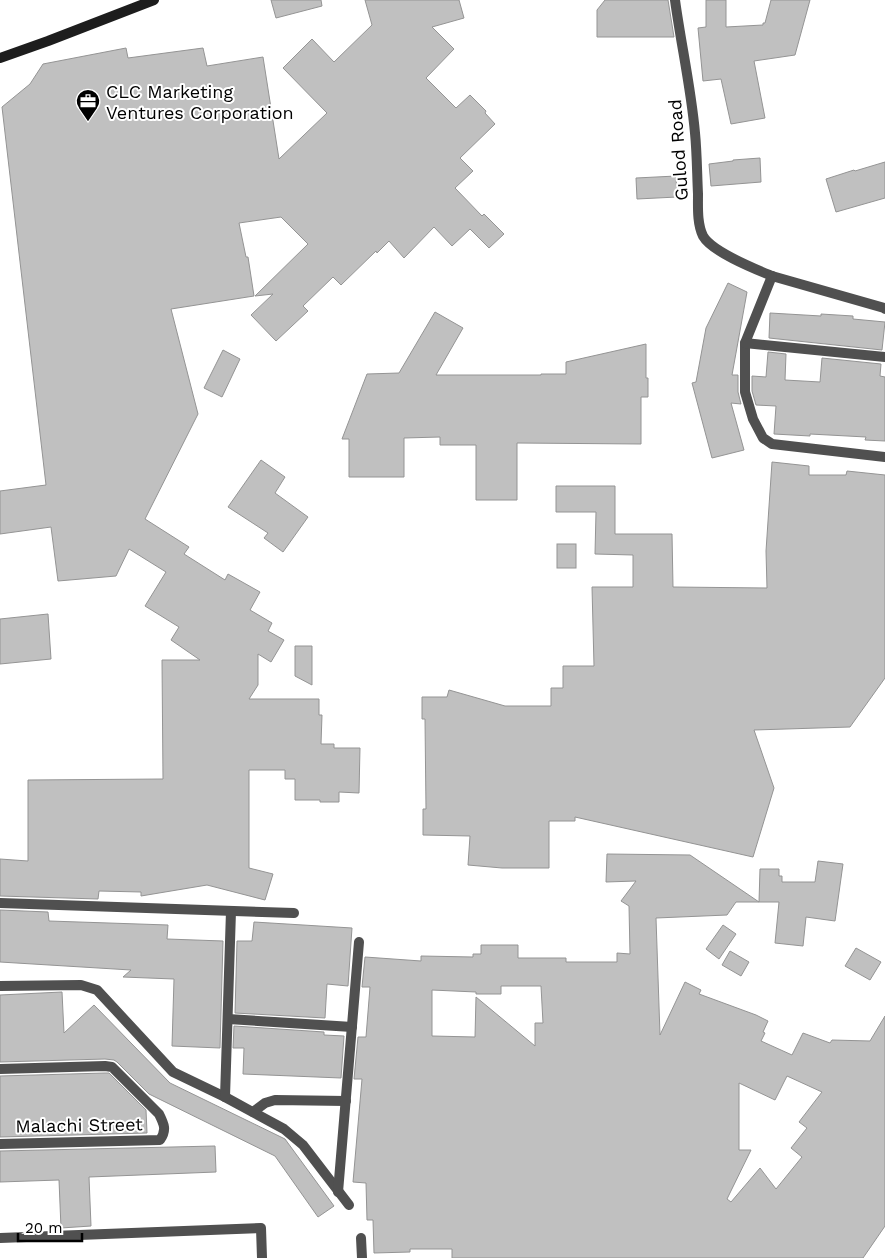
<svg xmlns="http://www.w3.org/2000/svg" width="885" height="1258" font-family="'Work Sans',sans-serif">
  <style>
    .building { fill: #c0c0c0; stroke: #949494; fill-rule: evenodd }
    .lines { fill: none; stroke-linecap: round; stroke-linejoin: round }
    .minor { stroke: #505050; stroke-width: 10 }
    .secondary { stroke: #1d1d1d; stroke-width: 10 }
    .labels { text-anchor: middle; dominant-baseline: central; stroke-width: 4; stroke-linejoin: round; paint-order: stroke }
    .poi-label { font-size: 18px; fill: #000; stroke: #fff; text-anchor: start }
    .street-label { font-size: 18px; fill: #000; stroke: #fff }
  </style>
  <rect width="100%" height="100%" fill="#fff"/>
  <g class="building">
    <path d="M271,0H321L322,6L276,18Z"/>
    <path d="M365,0H459L464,18L432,27L454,49L426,78L456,108L470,95L486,111L485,113L495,124L460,158L473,171L455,188L482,216L484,214L504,234L489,248L470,229L452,246L434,227L404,258L389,241L377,253L376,251L341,285L333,277L303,306L308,311L276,341L251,315L273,294L255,296L308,244L281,217L239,223L246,257H248L254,296L171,309L198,414L145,519L189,547L184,554L225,580L228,574L260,592L250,610L272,623L268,631L284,640L271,662L258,654V685L249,699H319V715H322L321,744H334V748H360L359,793L339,792V802H320V800H295V779H285V770H249V868L273,874L265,900L207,885L141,896V892L99,891L98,899L0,896V859L28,861V780L163,779L162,660H200L171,640L179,627L145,606L166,572L129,549L116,576L58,581L51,527L0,534V491L46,485L2,107L30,84L43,64L126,48L128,58L203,48L207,66L263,57L279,159L327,113L283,68L312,39L334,62L372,25Z"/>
    <path d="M605,0H668L674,37H597V10Z"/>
    <path d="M706,0H726V27L763,25V23H765L771,0H810L795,55L754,61L765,118L731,124L721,79L703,81L698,28L706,27Z"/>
    <path d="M760,158L761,182L711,186L709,164L733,161V160Z"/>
    <path d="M885,162V198L836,212L826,179L854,170L855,171Z"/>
    <path d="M676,176L677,197L637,199L636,178Z"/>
    <path d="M728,283L747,292L732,375H738V392L741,404L731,403L744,450L712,458L692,383L696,382L706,328Z"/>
    <path d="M435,312L463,328L436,375H541V374H566V362L646,344V378H648V397H641V444L517,443V500H476V445H440V437L404,438V477H349V439H342L367,374L399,373Z"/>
    <path d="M770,313L821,316V314L853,316V319L885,322L882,350L769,338Z"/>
    <path d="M223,350L240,359L222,397L204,388Z"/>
    <path d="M768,352L786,354L785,380L820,382L822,358L881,364L880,376L885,377V441L865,440L866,437L810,434V436L774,434L776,406L756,405L752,391V376L766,377Z"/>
    <path d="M261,460L285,477L275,493L308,517L283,552L264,538L268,533L228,507Z"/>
    <path d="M772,462L809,466V475H846L847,471L885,475V678L850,727L754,730L774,788L753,857L575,817V821H549V868H502L468,865L470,836L423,835V809H426L425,719H422V697H447L449,690L505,706H551V688H563V666H594L592,587H633V555L595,554L596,512H556V486H615V534H672L673,587L767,588L766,551Z"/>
    <rect x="557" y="544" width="19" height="24"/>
    <path d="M48,614L51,659L0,664V619Z"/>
    <path d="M295,646H312V685L295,676Z"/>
    <path d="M607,854L690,855L759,902H736L727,915L656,918L660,1035L685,982L701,990L699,994L756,1015L768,1021L763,1032L765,1033L761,1041L792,1055L803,1033L830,1043L832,1040L870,1041L885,1016V1226L863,1258H452V1249H410V1252L374,1253L373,1220H367L366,1183L353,1182L362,1079H354L358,1037H366L370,987H362L365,957L421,961V956L473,957V954H481V945H518V958H566V962H617V953L630,954L629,906L621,901L636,881L606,882ZM501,986H541L543,1023H535V1046L476,997L475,1037L432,1036V990L476,992V994H501ZM787,1076L822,1092L799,1122L807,1128L791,1148L802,1157L776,1189L760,1168L731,1202L727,1199L751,1150H739V1083L775,1100Z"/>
    <path d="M818,861L843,864L835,921L806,917L803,946L775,943L779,902H759L760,869H779V876H782V882H815Z"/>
    <path d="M0,910L48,912L49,921L168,925L167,939L223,941L220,1048L172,1046L174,979L123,977L131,970L0,962Z"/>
    <path d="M254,922L352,928L348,986L327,984L325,1018L235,1013L237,941H252Z"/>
    <path d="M723,925L736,934L719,959L706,949Z"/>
    <path d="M856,948L881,962L870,980L845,966Z"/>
    <path d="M730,951L749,962L741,976L722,965Z"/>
    <path d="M62,992L64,1033L94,1005L170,1083L285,1139L334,1206L318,1217L275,1156L149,1094L117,1062L114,1060L105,1059L0,1062V995Z"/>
    <path d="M234,1026L324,1032V1035L344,1036L341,1078L243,1074L244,1048H233Z"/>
    <path d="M105,1073H109L146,1110L147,1133L0,1137V1076Z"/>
    <path d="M215,1146L216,1172L89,1177L91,1226L61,1228L59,1180L0,1182V1151Z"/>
  </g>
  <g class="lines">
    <g class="minor">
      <path d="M675,0C681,44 691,88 695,133C697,153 697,174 698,194C698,207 697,224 703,236C712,252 755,269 772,276L884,308L885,309"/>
      <path d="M772,276L745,343V392L753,419L763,438L772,444L885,457"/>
      <path d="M745,343L885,357"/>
      <path d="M0,903L294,913"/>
      <path d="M0,986L81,985L97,990L173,1072L225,1097L284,1129L303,1145L349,1205"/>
      <path d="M228,1019L352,1027"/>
      <path d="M0,1069L105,1066L112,1067L159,1114C164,1124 167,1130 160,1140L0,1144"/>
      <path d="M225,1097L231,911"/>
      <path d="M253,1112L265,1103L275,1100L346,1101"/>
      <path d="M338,1192L359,942"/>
      <path d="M0,1238L261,1228L262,1258"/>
      <path d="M361,1238L362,1258"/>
    </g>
    <path class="secondary" d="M0,58L48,41L154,0"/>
  </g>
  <defs>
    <g id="office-pin" transform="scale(1.25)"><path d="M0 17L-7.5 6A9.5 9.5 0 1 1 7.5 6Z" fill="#000" stroke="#fff"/><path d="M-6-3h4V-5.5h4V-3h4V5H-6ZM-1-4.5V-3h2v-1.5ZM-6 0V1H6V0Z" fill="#fff"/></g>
  </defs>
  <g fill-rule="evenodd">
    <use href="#office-pin" x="88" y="101"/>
  </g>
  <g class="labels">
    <g class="poi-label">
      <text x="106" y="91">CLC Marketing<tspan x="106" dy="21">Ventures Corporation</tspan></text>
    </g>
    <g class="street-label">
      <text transform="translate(678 150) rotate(-94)">Gulod Road</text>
      <text transform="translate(79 1125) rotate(-1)">Malachi Street</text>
    </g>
  </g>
  <path d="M18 1233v8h64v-8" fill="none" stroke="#000000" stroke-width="2.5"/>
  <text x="25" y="1233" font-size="15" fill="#000000" stroke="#ffffff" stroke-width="4" paint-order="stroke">20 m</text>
</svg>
